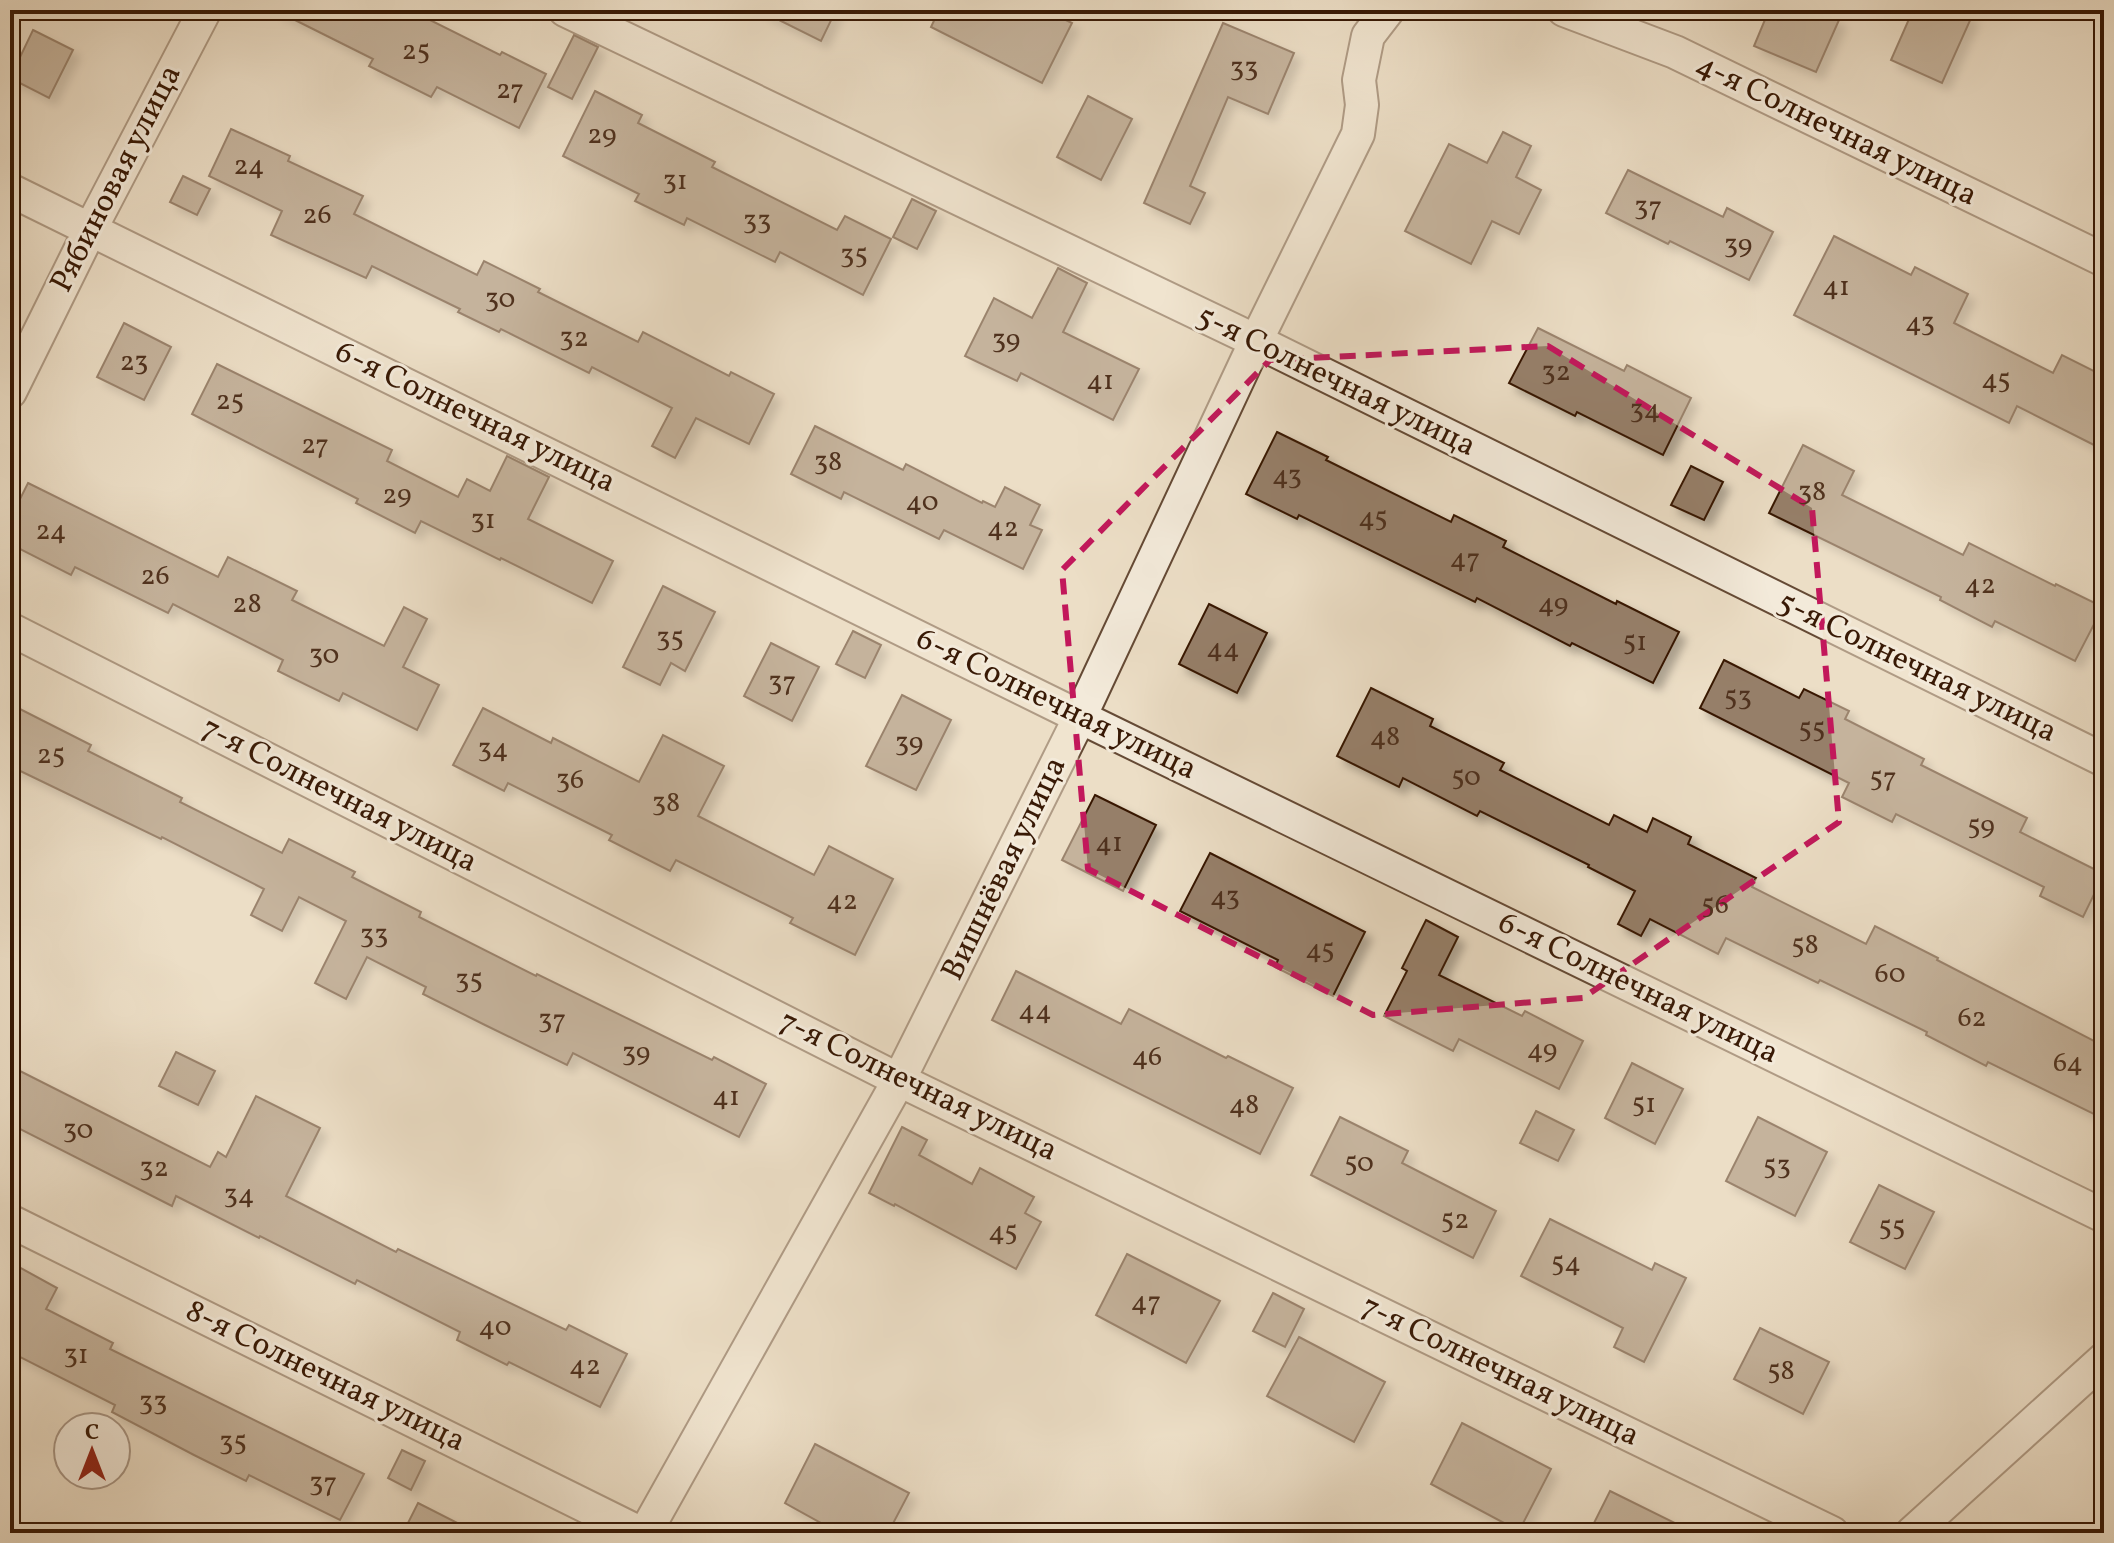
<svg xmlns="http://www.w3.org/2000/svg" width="2114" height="1543" font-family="Vollkorn,serif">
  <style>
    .building { fill: #967f69; stroke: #381905; stroke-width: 2; filter: url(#shadow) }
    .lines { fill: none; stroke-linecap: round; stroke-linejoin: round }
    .minor-casing { stroke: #654a35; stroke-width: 36 }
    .minor { stroke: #f3eada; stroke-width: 32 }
    .marked { fill: none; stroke: #c2185b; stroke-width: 6; stroke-dasharray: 16 10; stroke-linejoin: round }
    .labels { text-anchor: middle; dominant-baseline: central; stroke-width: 6; stroke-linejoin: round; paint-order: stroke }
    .number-label { font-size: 28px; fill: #50321e }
    .street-label { font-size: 32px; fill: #381905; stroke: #f3eada }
  </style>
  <defs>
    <filter id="shadow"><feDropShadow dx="7" dy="7" stdDeviation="4" flood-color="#0004"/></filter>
  </defs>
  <rect width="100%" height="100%" fill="#ecdec6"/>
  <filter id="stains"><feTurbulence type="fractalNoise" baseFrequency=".0025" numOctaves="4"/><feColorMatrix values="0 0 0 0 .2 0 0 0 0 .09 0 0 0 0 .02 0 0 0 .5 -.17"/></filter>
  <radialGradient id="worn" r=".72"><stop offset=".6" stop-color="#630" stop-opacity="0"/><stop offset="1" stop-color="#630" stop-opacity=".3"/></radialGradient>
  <g class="building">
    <path d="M275,10H410L500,55L502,52L546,74L519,128L437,87L431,97L369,66L373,59Z"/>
    <path d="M759,10H836L821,41Z"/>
    <path d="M939,10H1045L1072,23L1042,83L931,27Z"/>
    <path d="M1769,10H1815L1839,20L1816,72L1754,46Z"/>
    <path d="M1913,10H1959L1972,16L1942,83L1891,60Z"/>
    <path d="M1223,23L1294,53L1268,114L1228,97L1190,186L1205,193L1190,224L1144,203Z"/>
    <path d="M33,30L73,50L49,98L10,78Z"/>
    <path d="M574,35L598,47L572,99L548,87Z"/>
    <path d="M595,91L642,115L638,123L715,162L712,167L837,230L845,216L891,239L863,295L780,252L775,262L687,218L684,225L635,201L639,194L563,156Z"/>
    <path d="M1088,96L1132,119L1101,180L1057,157Z"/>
    <path d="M231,129L290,156L288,161L363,196L354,214L477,275L484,261L540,289L538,292L638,342L643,332L729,376L731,372L774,394L749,444L696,418L675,458L652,446L672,408L592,367L589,373L501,329L499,332L458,312L460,309L372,266L366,278L271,235L282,211L209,176Z"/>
    <path d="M1503,132L1531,146L1516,177L1541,190L1519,234L1492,221L1471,264L1405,231L1449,144L1487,163Z"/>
    <path d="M1628,170L1723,217L1727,208L1773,232L1749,280L1670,241L1668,244L1606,213Z"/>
    <path d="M183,176L210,189L197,215L170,202Z"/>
    <path d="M912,199L936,211L917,249L893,237Z"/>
    <path d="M1834,236L1911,275L1915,267L1968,294L1954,323L2053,373L2062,355L2104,376V450L2017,406L2009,423L1794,315Z"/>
    <path d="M1058,268L1087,283L1063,332L1139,369L1113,420L1021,373L1017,381L965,356L994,298L1032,318Z"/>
    <path d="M124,323L171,347L144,400L97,377Z"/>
    <path d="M1538,328L1624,371L1627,365L1691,398L1663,455L1577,412L1575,416L1509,383Z"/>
    <path d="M217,364L392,450L387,461L458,497L467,479L490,491L507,456L549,477L528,519L613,561L592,603L501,558L500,560L421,521L415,533L356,503L358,499L192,414Z"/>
    <path d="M815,426L903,470L906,464L982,503L983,501L995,507L1005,487L1040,505L1030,525L1042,530L1023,569L944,530L939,539L844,492L841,499L791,474Z"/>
    <path d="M1277,432L1328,457L1326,460L1451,522L1454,515L1506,541L1503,547L1616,604L1617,601L1679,632L1653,683L1572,643L1570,646L1477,598L1475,602L1299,515L1297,519L1246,494Z"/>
    <path d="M1803,445L1854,471L1842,495L1963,555L1969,543L2055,586L2056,584L2103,607L2075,661L1995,621L1992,627L1940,600L1941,597L1769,513Z"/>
    <path d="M1691,466L1723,482L1704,520L1671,505Z"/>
    <path d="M28,483L218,577L228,557L297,591L292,600L384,646L404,607L427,619L403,667L439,685L417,730L343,693L339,701L278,671L283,660L173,604L168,613L75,567L71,575L10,544V519Z"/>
    <path d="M663,586L715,612L685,671L671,663L660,685L623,667Z"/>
    <path d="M1209,604L1267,633L1237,693L1179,664Z"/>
    <path d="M853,631L881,645L865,678L836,664Z"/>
    <path d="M771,643L819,667L792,721L744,696Z"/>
    <path d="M1724,660L1799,698L1804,689L1849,711L1845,719L1924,759L1921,765L2027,818L2020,832L2104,874L2083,917L2040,896L2044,887L1896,814L1892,822L1842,797L1849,783L1700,708Z"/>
    <path d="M1371,688L1433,719L1430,726L1504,763L1500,770L1609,825L1614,815L1647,832L1653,818L1691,837L1688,844L1756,878L1752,887L1866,944L1875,926L1938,958L1937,960L2104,1046V1119L1988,1062L1986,1066L1926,1035L1927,1032L1820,980L1818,983L1726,938L1718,954L1650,919L1641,936L1618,924L1635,891L1588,867L1589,865L1480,811L1477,816L1403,778L1399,787L1337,756Z"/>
    <path d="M902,695L951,720L916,790L866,766Z"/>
    <path d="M10,704L91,745L88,751L182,798L180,802L282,853L289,839L355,872L352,877L421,912L419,917L536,976L537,974L712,1060L714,1057L766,1084L739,1137L573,1053L567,1065L485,1025L423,994L426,987L367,957L346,999L315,983L346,921L299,897L282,931L251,915L264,889L162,837L161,839L10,766Z"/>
    <path d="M483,708L551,743L553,738L639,782L663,735L724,766L698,816L814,875L829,846L893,879L855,955L790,923L793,918L676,860L670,871L609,840L612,835L508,783L504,791L453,765Z"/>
    <path d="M1095,795L1156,825L1123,891L1062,860Z"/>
    <path d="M1210,853L1365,932L1333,996L1275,967L1278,960L1180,911Z"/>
    <path d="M1426,920L1458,937L1439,975L1522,1016L1525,1011L1583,1041L1559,1089L1459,1039L1453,1051L1384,1016L1407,971L1402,968Z"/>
    <path d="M1016,971L1121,1024L1129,1009L1226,1058L1228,1056L1293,1088L1260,1154L992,1020Z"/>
    <path d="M176,1052L215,1071L198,1105L159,1086Z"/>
    <path d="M1632,1063L1683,1089L1655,1144L1605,1118Z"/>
    <path d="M10,1066L210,1167L218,1152L226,1157L256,1096L320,1128L286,1196L396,1252L398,1249L566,1330L569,1325L627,1354L600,1407L509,1362L507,1365L457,1340L460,1332L357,1280L355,1284L260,1236L259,1238L176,1196L172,1206L10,1124Z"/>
    <path d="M1536,1111L1574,1130L1558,1161L1520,1143Z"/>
    <path d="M1340,1117L1408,1151L1402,1163L1496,1211L1473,1258L1311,1175Z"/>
    <path d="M1758,1117L1827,1152L1795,1216L1726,1181Z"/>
    <path d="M902,1127L927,1140L919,1155L972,1184L980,1168L1034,1197L1025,1213L1041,1222L1016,1269L895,1204L894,1206L869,1193Z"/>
    <path d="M1879,1185L1934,1212L1905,1269L1850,1242Z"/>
    <path d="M1550,1219L1652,1270L1655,1263L1686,1278L1644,1362L1614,1347L1623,1328L1521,1276Z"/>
    <path d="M1127,1254L1220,1301L1186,1363L1096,1315Z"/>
    <path d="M10,1262L57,1288L46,1309L113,1343L110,1349L364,1474L340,1520L249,1475L246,1481L194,1455L112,1412L115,1405L10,1352Z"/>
    <path d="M1273,1293L1304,1309L1285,1347L1253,1331Z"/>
    <path d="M1760,1328L1829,1362L1803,1414L1734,1379Z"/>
    <path d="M1299,1337L1385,1382L1354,1442L1267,1396Z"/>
    <path d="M1462,1423L1551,1469L1519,1531L1431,1484Z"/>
    <path d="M815,1444L909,1493L888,1533H839L785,1503Z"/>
    <path d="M402,1450L425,1461L411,1490L388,1478Z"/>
    <path d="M1610,1491L1695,1533H1589Z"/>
    <path d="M418,1503L477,1533H403Z"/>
  </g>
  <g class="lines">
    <g class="minor-casing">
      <g id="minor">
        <path d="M565,10L1256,341L2104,760"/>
        <path d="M1564,10L1675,52L2104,260"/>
        <path d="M10,190L1080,717L2104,1216"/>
        <path d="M10,392L91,228L205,10"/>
        <path d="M10,629L899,1080L1832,1533"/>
        <path d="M10,1221L640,1533"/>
        <path d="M645,1533L899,1080L1080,717L1256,341L1358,134L1362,105L1359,80L1368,36L1388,10"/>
        <path d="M1912,1533L2104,1359"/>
      </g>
    </g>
    <use href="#minor" class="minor"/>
  </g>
  <path d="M0 0H2114V1543H0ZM1548,346L1812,508L1839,822L1583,998L1373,1015L1088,869L1062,570L1270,360Z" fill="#ecdec6" fill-opacity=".55" fill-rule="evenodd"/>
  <path class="marked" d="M1548,346L1812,508L1839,822L1583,998L1373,1015L1088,869L1062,570L1270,360Z"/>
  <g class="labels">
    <g class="number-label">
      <text x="416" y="51">25</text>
      <text x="1244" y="68">33</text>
      <text x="510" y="90">27</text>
      <text x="602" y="135">29</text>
      <text x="249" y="166">24</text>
      <text x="675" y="181">31</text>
      <text x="1648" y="207">37</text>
      <text x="317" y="215">26</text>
      <text x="757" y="221">33</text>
      <text x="1738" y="245">39</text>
      <text x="854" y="255">35</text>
      <text x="1836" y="287">41</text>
      <text x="500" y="299">30</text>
      <text x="1920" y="323">43</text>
      <text x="574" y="338">32</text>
      <text x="1006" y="340">39</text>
      <text x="134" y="362">23</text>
      <text x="1556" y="372">32</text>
      <text x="1996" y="380">45</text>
      <text x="1100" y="381">41</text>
      <text x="230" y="401">25</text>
      <text x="1645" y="410">34</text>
      <text x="315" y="445">27</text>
      <text x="828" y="462">38</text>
      <text x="1287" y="476">43</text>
      <text x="1812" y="492">38</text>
      <text x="397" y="495">29</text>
      <text x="922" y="502">40</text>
      <text x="1373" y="518">45</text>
      <text x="483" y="520">31</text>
      <text x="1003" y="528">42</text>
      <text x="51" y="531">24</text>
      <text x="1465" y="559">47</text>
      <text x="155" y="576">26</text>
      <text x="1980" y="585">42</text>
      <text x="247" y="604">28</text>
      <text x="1553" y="604">49</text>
      <text x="670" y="638">35</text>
      <text x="1635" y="642">51</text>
      <text x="1223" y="649">44</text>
      <text x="324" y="655">30</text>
      <text x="782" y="682">37</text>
      <text x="1738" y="697">53</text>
      <text x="1812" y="729">55</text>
      <text x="1385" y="737">48</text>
      <text x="909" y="743">39</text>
      <text x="493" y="749">34</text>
      <text x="51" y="755">25</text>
      <text x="1466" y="777">50</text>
      <text x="1883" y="778">57</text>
      <text x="570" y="780">36</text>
      <text x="666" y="803">38</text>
      <text x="1981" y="826">59</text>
      <text x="1109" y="843">41</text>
      <text x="1225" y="897">43</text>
      <text x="842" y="901">42</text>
      <text x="1715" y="905">56</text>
      <text x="374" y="935">33</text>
      <text x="1805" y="945">58</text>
      <text x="1320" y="950">45</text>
      <text x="1890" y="974">60</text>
      <text x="469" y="980">35</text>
      <text x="1035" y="1011">44</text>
      <text x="1972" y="1018">62</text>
      <text x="552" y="1020">37</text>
      <text x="1542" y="1050">49</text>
      <text x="636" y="1053">39</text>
      <text x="1147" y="1057">46</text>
      <text x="2068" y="1063">64</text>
      <text x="726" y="1097">41</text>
      <text x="1644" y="1104">51</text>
      <text x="1244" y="1105">48</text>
      <text x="78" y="1130">30</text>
      <text x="1359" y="1163">50</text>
      <text x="1777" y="1166">53</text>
      <text x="154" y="1168">32</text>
      <text x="239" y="1195">34</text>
      <text x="1455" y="1220">52</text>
      <text x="1892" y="1227">55</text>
      <text x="1003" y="1232">45</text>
      <text x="1566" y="1263">54</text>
      <text x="1146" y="1302">47</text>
      <text x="495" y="1327">40</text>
      <text x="76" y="1355">31</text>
      <text x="585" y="1366">42</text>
      <text x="1781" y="1371">58</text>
      <text x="153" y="1402">33</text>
      <text x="233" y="1442">35</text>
      <text x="323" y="1483">37</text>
    </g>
    <g class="street-label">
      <text transform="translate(1836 131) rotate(26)">4-я Солнечная улица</text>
      <text transform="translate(117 179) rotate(-63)">Рябиновая улица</text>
      <text transform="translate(1336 382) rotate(26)">5-я Солнечная улица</text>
      <text transform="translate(475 418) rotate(26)">6-я Солнечная улица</text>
      <text transform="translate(1917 668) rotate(26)">5-я Солнечная улица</text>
      <text transform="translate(1056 705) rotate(26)">6-я Солнечная улица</text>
      <text transform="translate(339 796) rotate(27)">7-я Солнечная улица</text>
      <text transform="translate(1005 869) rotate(-64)">Вишнёвая улица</text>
      <text transform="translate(1638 989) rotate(26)">6-я Солнечная улица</text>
      <text transform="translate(918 1087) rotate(26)">7-я Солнечная улица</text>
      <text transform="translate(1500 1372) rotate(26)">7-я Солнечная улица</text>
      <text transform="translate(325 1377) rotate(26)">8-я Солнечная улица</text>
    </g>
  </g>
  <rect width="2114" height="1543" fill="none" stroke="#ecdec6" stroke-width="40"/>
  <rect x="12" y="12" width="2090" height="1519" fill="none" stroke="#381905" stroke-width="4"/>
  <rect x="20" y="20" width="2074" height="1503" fill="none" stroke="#381905" stroke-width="2"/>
  <g transform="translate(92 1451)"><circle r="38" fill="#f3eada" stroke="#a89685" stroke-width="2"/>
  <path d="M0-6L14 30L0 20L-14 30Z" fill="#8f2418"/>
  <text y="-12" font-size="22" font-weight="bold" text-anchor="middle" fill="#381905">С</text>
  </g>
  <rect width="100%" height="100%" filter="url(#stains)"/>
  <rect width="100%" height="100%" fill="url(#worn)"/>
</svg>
